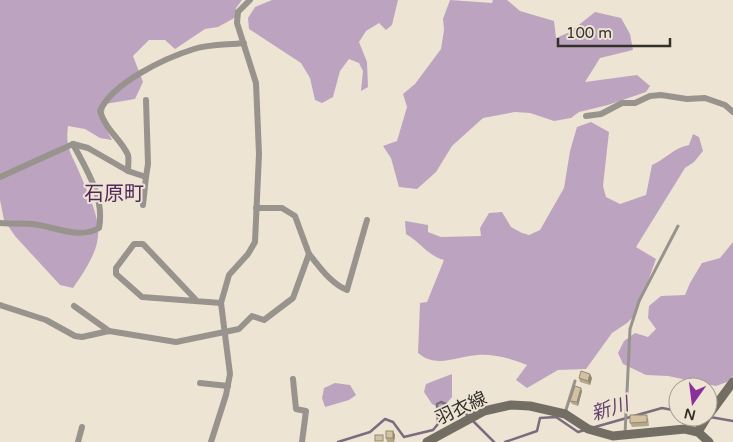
<svg xmlns="http://www.w3.org/2000/svg" width="733" height="442" font-family="'Varela Round','Noto Sans JP',sans-serif">
  <style>
    .forest { fill: #bca4c1 }
    .lines { fill: none; stroke-linecap: round; stroke-linejoin: round }
    .stream { stroke: #7d6c7e; stroke-width: 2.5 }
    .lane { stroke: #98948d; stroke-width: 3 }
    .street { stroke: #98948d; stroke-width: 6 }
    .secondary { stroke: #736e64; stroke-width: 9 }
    .wall { fill: #b5a78a }
    .shaded-wall { fill: #948871 }
    .building { fill: #d3c2a1; stroke: #948871 }
    .labels { text-anchor: middle; dominant-baseline: central; stroke-width: 4; stroke-linejoin: round; paint-order: stroke }
    .street-label { font-size: 18px; fill: #33302a; stroke: #ede4d4 }
    .water-label { font-size: 19px; font-style: italic; fill: #64426b; stroke: #ede4d4 }
    .quarter-label { font-size: 20px; fill: #53275c; stroke: #ede4d4 }
  </style>
  <rect width="100%" height="100%" fill="#ede4d4"/>
  <g class="forest">
    <path d="M0,0H242L236,8V17L218,27L205,29L175,49L165,40H149L133,56L143,82L135,99L105,104L103,123L112,140L100,138L85,129L68,126C65,150 72,153 80,174C103,228 108,238 73,288L60,285L15,236L4,220L0,200Z"/>
    <path d="M272,0H398L392,25L386,30L379,23L366,31L359,42L367,62L368,87L361,91L363,71L359,63L349,59L340,71L333,97L322,103L315,100L310,78L301,63L249,29L248,18L255,7Z"/>
    <path d="M450,0L492,3L493,0H507L520,11L554,21L556,38L570,32L595,12L621,18L630,34L633,50L600,58L585,82L637,75L650,86L646,92L608,105L579,112L571,118L554,121L530,113L515,112L483,118L452,146L436,172L417,189L399,187L391,158L383,146L397,141L407,107L403,94L415,84L441,49L444,30L443,19Z"/>
    <path d="M591,122L609,132L603,186L606,197L620,204L646,195L652,165C666,159 673,148 689,145L693,134L699,137L703,151L694,162L685,168L636,247L656,259L636,314L627,323L612,333L586,369L558,370L527,388L516,380L527,365C512,359 495,354 478,355C456,356 437,369 418,353L420,303L427,302L444,260C428,256 420,242 406,234L405,221L428,225V232L441,237L481,236L480,228L489,213L502,212L511,227L522,233L529,235L540,230L564,188L570,151L577,127Z"/>
    <path d="M733,242V376L727,382L716,386L668,376L646,375L623,364L618,353L624,341L635,333L648,337L656,329L648,318L649,306L661,296L685,295L690,283L702,263L720,258Z"/>
    <path d="M452,374V397L442,409L432,404L424,392L426,384Z"/>
    <path d="M335,383L350,385L356,395L349,400L325,407L322,398L324,388Z"/>
  </g>
  <g class="lines">
    <g class="stream">
      <path d="M710,417L733,421"/>
      <path d="M472,420L494,442"/>
      <path d="M595,427L662,408L678,411"/>
      <path d="M338,442L370,432L385,419L393,422L404,437L433,430L438,424L437,404L441,402L464,412L468,416"/>
      <path d="M505,442L537,431L540,418L556,417L578,432L585,430"/>
    </g>
    <g class="lane">
      <path d="M565,413L575,381"/>
      <path d="M625,434L630,329L639,301L678,226"/>
    </g>
    <g class="street">
      <path d="M586,116L601,114L622,103H635L650,96L661,95L687,99L705,98L725,105L733,112"/>
      <path d="M128,171L146,177L148,164L146,100"/>
      <path d="M0,177L73,144L88,148L128,171C128,166 129,159 128,155C121,139 106,131 100,111C112,83 165,58 194,49C210,44 228,45 244,43"/>
      <path d="M143,205L146,177"/>
      <path d="M0,223C11,224 22,223 32,224C54,226 78,240 99,228C105,197 86,169 73,144"/>
      <path d="M309,254C320,267 330,283 347,290L367,220"/>
      <path d="M197,301L143,244H134L116,268V274L142,297L221,303"/>
      <path d="M0,305L46,320L75,336L82,337L109,331L176,342L239,329L252,316L264,320L293,298L309,254L295,216L282,208H256"/>
      <path d="M74,306L109,331"/>
      <path d="M293,379L296,409L306,411L302,442"/>
      <path d="M200,383L228,386"/>
      <path d="M78,442L82,427"/>
      <path d="M211,442L226,395L230,374L221,303L229,275L248,254L255,242L259,154L256,83L237,23L238,12L250,0"/>
    </g>
    <g class="secondary">
      <path d="M708,416L733,382"/>
      <path d="M698,432L707,417"/>
      <path d="M427,442L484,411L511,405L530,406L565,414L588,429L613,436L685,429L698,432L709,442"/>
    </g>
  </g>
  <g class="wall">
    <path d="M579,378H592L590,385L580,382Z"/>
    <path d="M582,391L578,406L572,404L570,401Z"/>
    <path d="M607,400L611,414L597,417L594,405Z"/>
    <path d="M648,418L649,426L632,427L630,423Z"/>
    <path d="M393,431L395,435L394,442H387L386,438Z"/>
  </g>
  <g class="shaded-wall">
    <path d="M590,374L592,378L590,385L588,381Z"/>
    <path d="M581,388L582,391L578,406L577,402Z"/>
    <path d="M393,431L395,435L394,442L393,438Z"/>
  </g>
  <g class="building">
    <path d="M581,371L590,374L588,381L579,378Z"/>
    <path d="M575,386L581,388L577,402L570,401Z"/>
    <path d="M607,400L610,410L596,413L594,405Z"/>
    <path d="M630,415H647V422L630,423Z"/>
    <rect x="386" y="431" width="7" height="7"/>
    <rect x="375" y="435" width="8" height="6"/>
  </g>
  <g class="labels">
    <g class="street-label">
      <text transform="translate(461 408) rotate(-25)">羽衣線</text>
    </g>
    <g class="water-label">
      <text transform="translate(610 409) rotate(-17)">新川</text>
    </g>
    <g class="quarter-label">
      <text x="114" y="194">石原町</text>
    </g>
  </g>
  <g transform="translate(693 402) rotate(194)"><circle r="24" fill="#ede4d4" stroke="#a39c90"/>
  <path d="M0-4L9 19L0 12L-9 19Z" fill="#8a309b"/>
  <text y="-8" font-size="14" font-weight="bold" text-anchor="middle" fill="#33302a">N</text>
  </g>
  <path d="M558 38v8h112v-8" fill="none" stroke="#33302a" stroke-width="2.5"/>
  <text x="566" y="38" font-size="15" fill="#33302a" stroke="#ede4d4" stroke-width="4" paint-order="stroke">100 m</text>
</svg>
